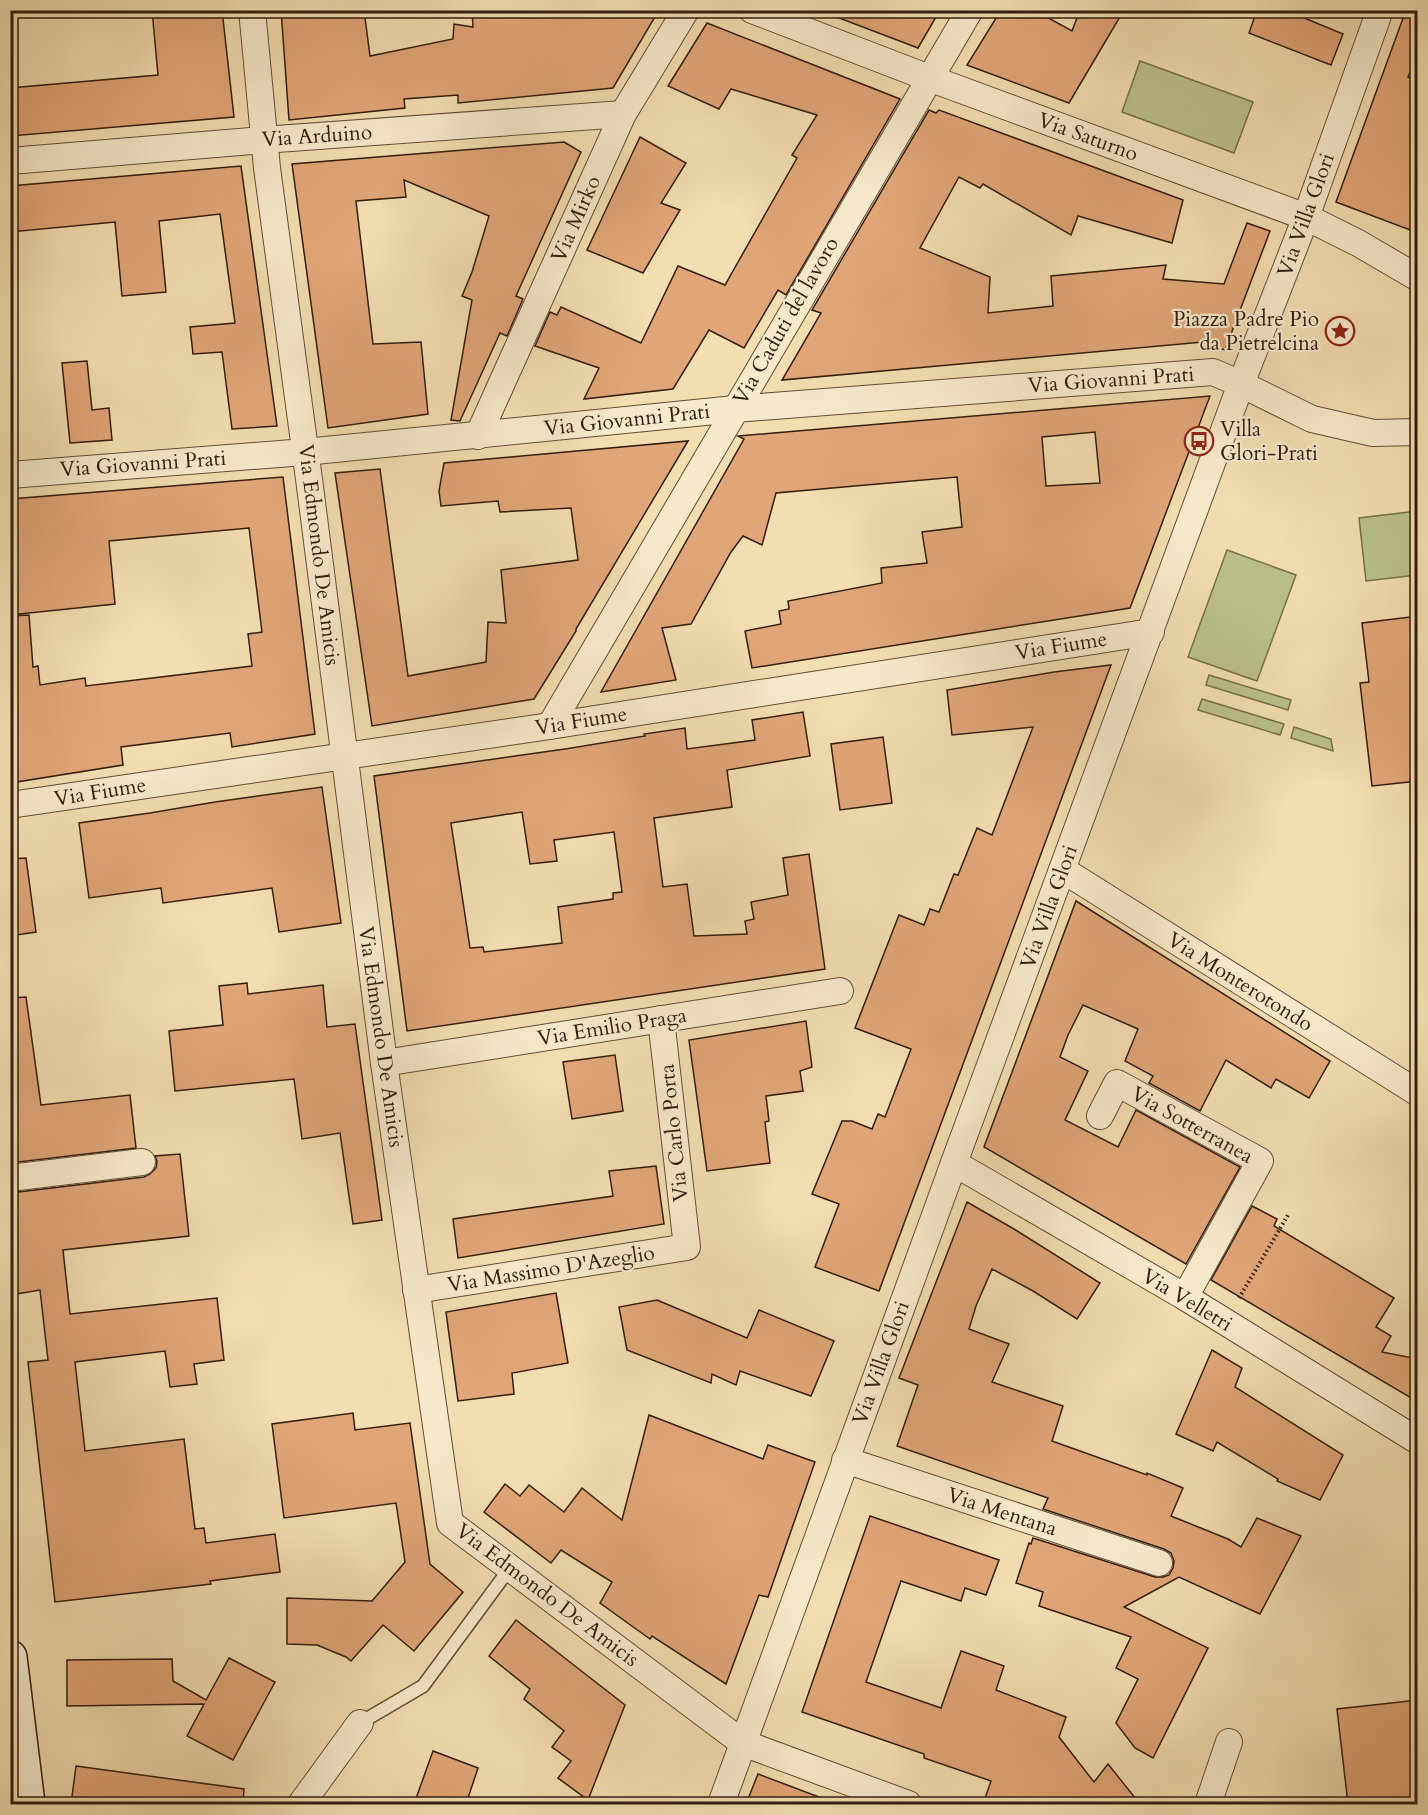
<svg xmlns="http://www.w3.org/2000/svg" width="1428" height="1815" font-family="Cardo,serif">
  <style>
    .green { fill: #bbc18b; stroke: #776f4d; stroke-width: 1.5 }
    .building { fill: #e1a678; stroke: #331d0f; stroke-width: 1.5; fill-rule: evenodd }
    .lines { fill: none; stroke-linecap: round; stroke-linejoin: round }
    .lane-casing { stroke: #634d38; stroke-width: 15 }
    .street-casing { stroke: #634d38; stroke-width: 28 }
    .secondary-casing { stroke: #331d0f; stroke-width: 36 }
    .path { stroke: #331d0f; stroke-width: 4; stroke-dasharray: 1.5 3; stroke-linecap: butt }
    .lane { stroke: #f7eacc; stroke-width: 12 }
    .street { stroke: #f7eacc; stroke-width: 26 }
    .secondary { stroke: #f7eacc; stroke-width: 33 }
    .labels { text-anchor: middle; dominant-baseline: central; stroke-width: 4.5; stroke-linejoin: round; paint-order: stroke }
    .street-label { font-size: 21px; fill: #331d0f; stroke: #f7eacc }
    .poi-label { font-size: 21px; fill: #331d0f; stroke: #f7eacc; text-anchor: end }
  </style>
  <rect width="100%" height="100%" fill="#f3deb1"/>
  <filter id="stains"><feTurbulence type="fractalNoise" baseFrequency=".00333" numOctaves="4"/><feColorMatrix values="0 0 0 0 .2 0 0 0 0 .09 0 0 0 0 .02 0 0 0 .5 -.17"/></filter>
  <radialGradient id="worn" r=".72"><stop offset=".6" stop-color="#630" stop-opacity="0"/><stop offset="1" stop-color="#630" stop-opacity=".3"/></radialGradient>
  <g class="green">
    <path d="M1140,61L1253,102L1234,153L1122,112Z"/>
    <path d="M1417,511V575L1366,581L1359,518Z"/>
    <path d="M1227,550L1296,575L1257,681L1188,657Z"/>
    <path d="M1209,675L1291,700L1288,710L1206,685Z"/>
    <path d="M1202,699L1284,724L1280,735L1198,710Z"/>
    <path d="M1294,727L1331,739L1333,751L1291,738Z"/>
  </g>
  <g class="building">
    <path d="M152,10H222L234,117L10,136V88L158,75Z"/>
    <path d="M281,10H364L370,56L453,39L454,24L473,27L472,10H659L613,88L458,103V95L404,99L405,108L289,120Z"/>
    <path d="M826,10H940L918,48L826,13Z"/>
    <path d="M1001,10H1034L1072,31L1080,10H1124L1069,103L967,65Z"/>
    <path d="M1257,10H1285L1343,34L1331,65L1249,33Z"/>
    <path d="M1406,10H1418V51L1408,77L1418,81V233L1336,202Z"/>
    <path d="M707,23L900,99L786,295L778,290L744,348L709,330L673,389L584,399L599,368L535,346L550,312L557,315L561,307L641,343L678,266L725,285L797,158L792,155L817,115L731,89L719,109L668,86Z"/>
    <path d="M929,110L936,113L939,110L1183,200L1172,243L1078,216L1071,235L983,184L980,188L959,177L920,248L990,277L988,313L1053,306L1051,276L1166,265L1163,279L1224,284L1247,223L1270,231L1225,350L1203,342L782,380L821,313L812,310Z"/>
    <path d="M640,137L686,163L661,203L680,210L643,273L587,250Z"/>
    <path d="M564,142L581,152L516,296L523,299L507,336L500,333L460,421L451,420L472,300L462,296L472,272L489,216L404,180L406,197L356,201L373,344L421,342L428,414L328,428L292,164Z"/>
    <path d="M241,166L277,426L232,429L222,352L193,354L190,327L235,323L220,214L159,221L166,292L122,296L115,222L10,232V186Z"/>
    <path d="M87,361L92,410L109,408L112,440L70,443L62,363Z"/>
    <path d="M1210,396L1130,608L752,668L745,631L781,624L779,611L789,609L788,601L882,583L881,568L927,563L922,532L962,527L957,477L776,493L762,545L743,536L731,552L691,624L662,628L676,680L601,692L744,439L738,436ZM1095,432L1100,483L1046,486L1042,437Z"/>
    <path d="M688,441L576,629V631L534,699L372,726L335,473L380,469L408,676L486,662L488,622L506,623L501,570L578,560L571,508L500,512L498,501L441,506L439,491L444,463Z"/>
    <path d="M283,477L315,734L232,747L230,733L121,747L123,765L10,783V616L29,615L33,667L38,666L40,685L85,678L86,686L252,666L248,634L262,632L249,528L109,541L115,604L10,615V499Z"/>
    <path d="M1418,616V781L1372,786L1360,683L1369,682L1362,623Z"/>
    <path d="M1111,665L879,1291L815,1267L839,1204L812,1194L842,1121H852L872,1129L878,1114L885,1117L911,1049L855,1028L899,915L924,925L930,909L939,912L954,874L958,875L977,828L992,835L1033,727L952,735L947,690L1054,672Z"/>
    <path d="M803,712L810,756L727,770L732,807L654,818L663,887L687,884L694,936L747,934L745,921L754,919L751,902L788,895L783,858L809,854L825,969L407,1031L374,776L565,749L645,736L644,734L685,728L687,749L755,740L752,720ZM522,812L530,864L557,861L554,840L614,832L622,892L613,893V899L558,907L562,943L484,952L483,947L470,948L451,823Z"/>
    <path d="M883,737L892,803L840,810L831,744Z"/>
    <path d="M322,787L341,923L279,932L272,888L163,903L161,888L89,898L79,823L150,813L215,802Z"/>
    <path d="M26,858L36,932L10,936V859Z"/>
    <path d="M1076,901L1330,1061L1309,1098L1276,1079L1271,1088L1226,1060L1200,1111L1149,1083L1153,1076L1125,1061L1138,1029L1083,1005L1068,1035L1060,1057L1088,1071L1065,1120L1118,1147L1136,1110L1240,1167L1186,1264L984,1147Z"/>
    <path d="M247,983L248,994L323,985L327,1027L355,1024L382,1220L353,1224L340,1133L302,1139L294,1079L175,1091L169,1031L223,1025L219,986Z"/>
    <path d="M26,997L41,1105L130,1095L136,1148L10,1163V998Z"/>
    <path d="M806,1021L812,1067L800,1071L803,1091L766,1096L769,1121L765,1122L770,1163L707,1171L689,1040Z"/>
    <path d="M615,1055L623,1111L572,1119L563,1062Z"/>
    <path d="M180,1154L189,1236L63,1250L70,1314L217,1298L224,1360L194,1364L197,1384L170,1387L165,1351L75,1362L85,1451L184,1439L195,1529L204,1528L206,1543L275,1534L280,1572L210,1581L211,1584L55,1602L28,1362L48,1360L40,1290L10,1295V1193L144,1177L150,1174L156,1168L157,1161L155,1156Z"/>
    <path d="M656,1166L664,1224L458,1258L453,1219L613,1196L609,1171Z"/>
    <path d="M967,1202L1014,1229L1100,1283L1077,1319L1033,1291L992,1269L976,1306L969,1329L1009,1344L992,1382L1063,1406L1052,1441L1147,1475V1473L1183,1488L1171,1516L1228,1539L1241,1547L1257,1518L1301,1536L1260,1614L1179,1577L1124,1607L1208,1648L1153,1758L1135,1748L1116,1723L1138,1679L1116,1668L1131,1637L1039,1606L1043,1592L1016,1583L1029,1543L1031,1544L1033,1538L1155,1577H1163L1169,1575L1173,1568L1174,1561L1171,1553L1164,1549L1043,1509L1048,1498L897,1446L918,1385L899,1378Z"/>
    <path d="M1252,1206L1277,1219L1274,1226L1394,1298L1376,1327L1391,1336L1382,1352L1418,1359V1402L1211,1280Z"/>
    <path d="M556,1293L568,1363L512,1373L514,1394L458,1401L446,1312Z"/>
    <path d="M657,1300L747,1338L759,1310L834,1341L811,1396L740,1371L736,1385L712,1374L711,1383L627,1350L619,1307Z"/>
    <path d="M1212,1350L1242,1368L1235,1387L1343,1455L1320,1500L1277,1481L1278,1479L1217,1442L1213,1451L1176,1434Z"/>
    <path d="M353,1413L355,1430L410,1423L430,1564L463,1592L414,1651L383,1625L351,1661L346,1657L317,1645L287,1644V1598L372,1601L405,1562L396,1503L284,1518L272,1424Z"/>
    <path d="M649,1415L763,1459L768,1445L815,1462L768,1597L759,1595L726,1684L652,1636L650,1639L600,1603L612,1582L561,1550L551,1563L484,1512L505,1484L520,1496L529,1485L564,1512L582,1488L622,1520Z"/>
    <path d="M870,1516L999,1560L986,1595L965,1588L961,1601L901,1581L866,1682L941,1708L961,1651L1004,1666L996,1690L1066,1717L1059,1737L1094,1782L1108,1764L1140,1804H983L991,1781L924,1758V1754L802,1712Z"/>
    <path d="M516,1620L625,1705L588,1800L558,1778L571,1761L552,1747L564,1731L524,1699L530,1689L489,1656Z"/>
    <path d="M229,1658L275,1682L233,1760L187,1736L204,1704L67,1706V1660L172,1659L173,1681L206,1700Z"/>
    <path d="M1418,1700V1804H1348L1337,1709Z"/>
    <path d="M433,1751L478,1768L466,1804H414Z"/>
    <path d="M76,1766L244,1789L243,1804H71Z"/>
    <path d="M758,1774L832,1802L831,1804H746Z"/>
  </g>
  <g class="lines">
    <g class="lane-casing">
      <path id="lane" d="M360,1723L423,1686L510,1568"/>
    </g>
    <g class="street-casing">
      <g id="street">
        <path d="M252,10L267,168L309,479L384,1063L450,1523L743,1743L908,1804"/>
        <path d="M752,10L929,78L1306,217L1358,243L1418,278"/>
        <path d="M10,161L263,140L623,114"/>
        <path d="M478,436L623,114L686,10"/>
        <path d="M10,475L305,452L735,409L1213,372L1241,384L1312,419L1373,433L1418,432"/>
        <path d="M550,726L970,10"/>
        <path d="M10,805L550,726L1151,632"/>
        <path d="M1063,870L1418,1093"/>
        <path d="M384,1063L840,991"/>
        <path d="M1100,1116L1117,1083L1260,1161L1185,1297"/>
        <path d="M954,1163L1185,1297L1418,1441"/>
        <path d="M10,1178L142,1162"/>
        <path d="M416,1290L687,1247L661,1019"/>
        <path d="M845,1460L1159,1563"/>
        <path d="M301,1804L360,1723"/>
        <path d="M721,1804L954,1163L1241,384L1306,217L1380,10"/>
        <path d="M1208,1804L1229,1742"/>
      </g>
    </g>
    <g class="secondary-casing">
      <path id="secondary" d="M10,1657L28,1804"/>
    </g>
    <path class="path" d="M1239,1298L1288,1215"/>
    <use href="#lane" class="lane"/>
    <use href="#street" class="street"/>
    <use href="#secondary" class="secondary"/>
  </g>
  <defs>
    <g id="sight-ring" transform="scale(1.5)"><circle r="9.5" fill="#f7eacc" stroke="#8f2418" stroke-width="1.5"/><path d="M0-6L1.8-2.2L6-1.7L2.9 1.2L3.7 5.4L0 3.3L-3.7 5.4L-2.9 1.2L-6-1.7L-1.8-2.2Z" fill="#8f2418"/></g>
    <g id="bus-ring" transform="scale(1.5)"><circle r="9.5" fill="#f7eacc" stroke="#8f2418" stroke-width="1.5"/><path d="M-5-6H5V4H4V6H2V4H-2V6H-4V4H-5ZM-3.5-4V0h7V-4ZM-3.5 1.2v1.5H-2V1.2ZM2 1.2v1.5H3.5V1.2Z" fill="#8f2418"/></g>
  </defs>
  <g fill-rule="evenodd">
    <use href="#sight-ring" x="1340" y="331"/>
    <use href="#bus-ring" x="1199" y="441"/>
  </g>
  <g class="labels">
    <g class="street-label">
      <text transform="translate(317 136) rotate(-4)">Via Arduino</text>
      <text transform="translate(1088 137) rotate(20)">Via Saturno</text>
      <text transform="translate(1306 215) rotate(-70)">Via Villa Glori</text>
      <text transform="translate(576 219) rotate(-66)">Via Mirko</text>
      <text transform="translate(786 321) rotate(-60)">Via Caduti del lavoro</text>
      <text transform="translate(1111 380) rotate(-4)">Via Giovanni Prati</text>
      <text transform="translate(627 420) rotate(-6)">Via Giovanni Prati</text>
      <text transform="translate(143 464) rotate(-4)">Via Giovanni Prati</text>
      <text transform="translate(319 555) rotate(83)">Via Edmondo De Amicis</text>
      <text transform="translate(1061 646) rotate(-9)">Via Fiume</text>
      <text transform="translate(581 721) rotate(-9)">Via Fiume</text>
      <text transform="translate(100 792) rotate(-9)">Via Fiume</text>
      <text transform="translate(1049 907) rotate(-70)">Via Villa Glori</text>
      <text transform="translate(1240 982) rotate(32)">Via Monterotondo</text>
      <text transform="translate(612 1027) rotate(-9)">Via Emilio Praga</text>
      <text transform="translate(381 1037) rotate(82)">Via Edmondo De Amicis</text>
      <text transform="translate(1192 1125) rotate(29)">Via Sotterranea</text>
      <text transform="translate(674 1133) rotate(-96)">Via Carlo Porta</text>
      <text transform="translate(551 1269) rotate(-9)">Via Massimo D'Azeglio</text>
      <text transform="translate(1187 1300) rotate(31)">Via Velletri</text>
      <text transform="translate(881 1363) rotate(-70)">Via Villa Glori</text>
      <text transform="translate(1002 1512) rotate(18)">Via Mentana</text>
      <text transform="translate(547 1595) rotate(37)">Via Edmondo De Amicis</text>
    </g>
    <g class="poi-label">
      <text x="1319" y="319">Piazza Padre Pio<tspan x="1319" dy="24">da Pietrelcina</tspan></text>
      <text x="1220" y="429" text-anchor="start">Villa<tspan x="1220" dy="24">Glori-Prati</tspan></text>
    </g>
  </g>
  <rect width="1428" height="1815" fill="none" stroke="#f3deb1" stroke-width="36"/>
  <rect x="12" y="12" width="1404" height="1791" fill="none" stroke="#331d0f" stroke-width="3"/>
  <rect x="18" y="18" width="1392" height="1779" fill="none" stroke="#331d0f" stroke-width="1.5"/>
  <rect width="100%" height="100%" filter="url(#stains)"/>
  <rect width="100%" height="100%" fill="url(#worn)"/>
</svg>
